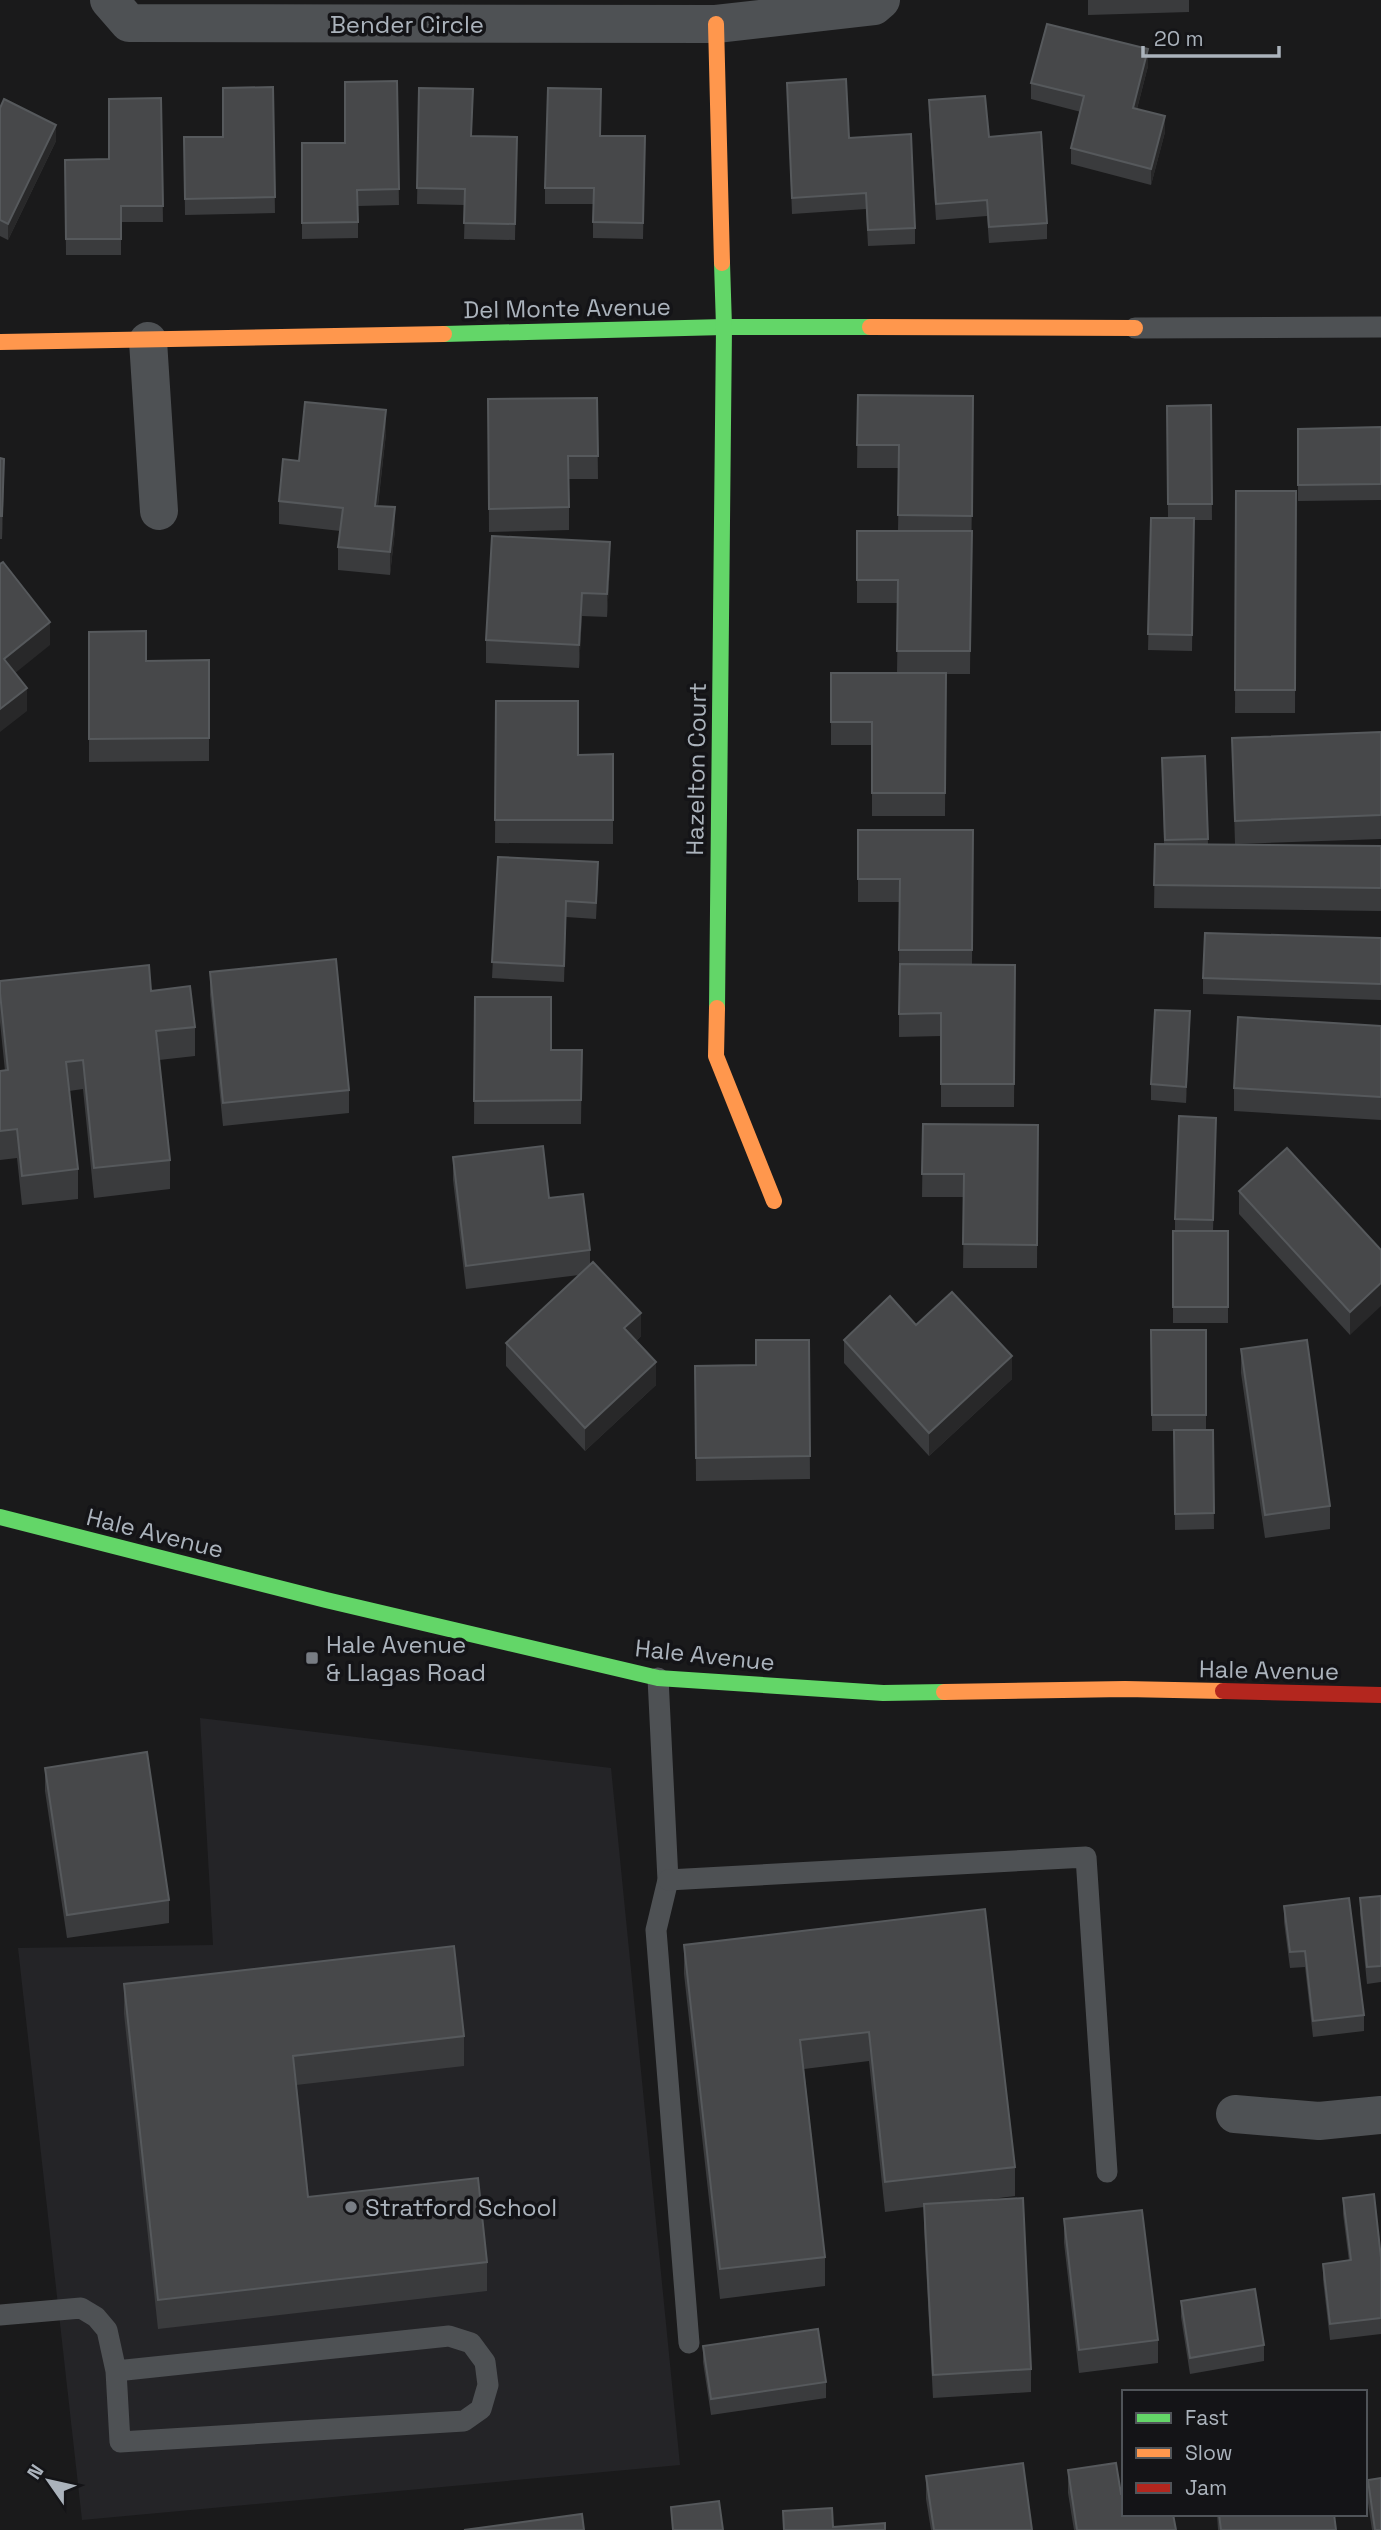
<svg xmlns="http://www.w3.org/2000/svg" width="1381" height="2530" font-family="'Space Grotesk',sans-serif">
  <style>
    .built { fill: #242427 }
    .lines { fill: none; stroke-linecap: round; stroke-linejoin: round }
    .lane { stroke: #4e5154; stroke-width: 21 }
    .street { stroke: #4e5154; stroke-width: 38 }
    .fast { stroke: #63d668; stroke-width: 16 }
    .slow { stroke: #ff974d; stroke-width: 16 }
    .jam { stroke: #b3261e; stroke-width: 16 }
    .wall { fill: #3a3b3d }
    .shaded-wall { fill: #282829 }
    .building { fill: #47484a; stroke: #56595c; stroke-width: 2 }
    .poi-dot { fill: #787d84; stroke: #141417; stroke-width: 2.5 }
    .labels { text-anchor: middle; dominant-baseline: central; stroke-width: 7; stroke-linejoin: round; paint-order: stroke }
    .street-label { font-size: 24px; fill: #abb3bc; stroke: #141417 }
    .poi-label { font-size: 24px; fill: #abb3bc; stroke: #141417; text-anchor: start }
  </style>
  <rect width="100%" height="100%" fill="#1a1a1b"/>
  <path class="built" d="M200,1718L611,1768L680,2465L82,2520L18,1948L213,1945Z"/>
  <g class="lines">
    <g class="lane">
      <path d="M1135,328L1381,327"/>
      <path d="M658,1678L668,1880L656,1930L689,2343"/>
      <path d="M668,1880L1086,1857L1107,2172"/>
      <path d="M0,2315L81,2308L96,2317L107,2330L116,2371L120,2442L464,2421L481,2409L488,2385L485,2362L471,2343L449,2336L116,2371"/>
    </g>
    <g class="street">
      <path d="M109,0L129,23L716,24L874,6L881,0"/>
      <path d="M148,341L159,511"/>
      <path d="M1235,2114L1319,2121L1381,2115"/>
    </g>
    <g class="fast">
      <path d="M444,334L724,327H870"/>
      <path d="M717,1008L724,327L722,263"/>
      <path d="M0,1517L326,1600L658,1678L883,1693L944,1692"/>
    </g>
    <g class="slow">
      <path d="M716,24L722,263"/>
      <path d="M870,327L1135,328"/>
      <path d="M0,342L444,334"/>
      <path d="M717,1008L716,1056L774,1201"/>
      <path d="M944,1692L1125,1689L1223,1691"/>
    </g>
    <path class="jam" d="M1223,1691L1381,1695"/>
  </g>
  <g class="wall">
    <path d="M1088,0H1189V12L1088,15Z"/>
    <path d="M1148,66L1137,109L1165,132L1151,185L1071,164V148L1081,112L1031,99V83Z"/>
    <path d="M397,81L399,205L358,206V238L302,239V143H345Z"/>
    <path d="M787,83L849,138L915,228V244L868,246L866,209L792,214Z"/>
    <path d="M273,87L275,213L185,215L184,137H223Z"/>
    <path d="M419,88L473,105L471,136L517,137L515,240L464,239L465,205L417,204Z"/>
    <path d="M161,98L163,222H121V255H66L65,160L109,159Z"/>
    <path d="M929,100L989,137L1047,223V239L989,243L987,216L936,220L929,116Z"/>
    <path d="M0,108L56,141L8,240L0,236Z"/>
    <path d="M600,136H645L643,239L593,238V204H545V188Z"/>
    <path d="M858,395L973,396L970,674H946L945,816H872V745H831V673H897L898,603H857V531H898L899,468H857Z"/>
    <path d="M597,398L598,479H569V530L489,532L488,399Z"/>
    <path d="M1211,405L1212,520H1194L1192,651L1148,650L1151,518H1168L1167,406Z"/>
    <path d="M1381,427V500L1298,501V429Z"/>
    <path d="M386,433L378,506L395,530L390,575L338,570V547L340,531L279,524V501Z"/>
    <path d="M0,458L4,482L2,539H0Z"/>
    <path d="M1236,491H1296L1295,713H1235Z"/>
    <path d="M610,565L607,617L582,616L579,668L486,663V640Z"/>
    <path d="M89,632L146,661L209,660V761L89,762Z"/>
    <path d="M496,701L578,755L613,754V844L495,843Z"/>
    <path d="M1381,732V839L1235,844L1232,738Z"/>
    <path d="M1205,756L1208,844L1381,846V911L1154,908L1155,844H1164L1162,758Z"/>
    <path d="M858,830H973L972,965H1015L1014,1107H941V1036L899,1037V902H858Z"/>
    <path d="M498,857L598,878L596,919L566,917L564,982L492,978Z"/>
    <path d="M1381,938V1000L1203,994V978Z"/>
    <path d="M210,972L349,1090V1113L223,1126L210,995Z"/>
    <path d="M0,981L151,991L195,1027V1056L159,1060L170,1160V1189L94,1198L83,1089L69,1091L78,1169V1199L22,1205L17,1158L0,1160V1071H5L0,1022Z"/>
    <path d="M475,997L551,1050H582L581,1124H474Z"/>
    <path d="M1381,1026V1120L1234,1111V1088Z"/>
    <path d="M1190,1027L1186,1103L1151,1100V1084Z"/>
    <path d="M923,1124L1038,1125L1037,1268H963L964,1197H922Z"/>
    <path d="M1216,1134L1213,1231H1228V1323H1173V1231H1175V1219Z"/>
    <path d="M453,1157L549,1198L590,1250V1265L641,1336L636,1341L656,1385L585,1451L506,1366V1343L579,1275L466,1289L453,1180Z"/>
    <path d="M1239,1191L1381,1250L1350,1335L1239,1214Z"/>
    <path d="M916,1325L1012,1379L929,1456L844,1363V1340Z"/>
    <path d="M1151,1330H1206V1430H1213L1214,1529L1175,1530L1174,1431H1152Z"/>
    <path d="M809,1340L810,1479L696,1481L695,1366L756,1365Z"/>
    <path d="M1241,1349L1330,1506V1529L1265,1538L1241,1373Z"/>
    <path d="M45,1768L169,1900V1923L67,1938L45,1791Z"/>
    <path d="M1381,1896V1982L1367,1984L1360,1914V1898Z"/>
    <path d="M1284,1906L1364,2015V2031L1313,2037L1305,1967L1290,1968L1284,1922Z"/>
    <path d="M985,1909L1015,2167V2196L968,2202L1031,2369V2392L933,2398L924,2227V2207L885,2212L869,2061L804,2069L825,2257V2286L720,2299L684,1974V1945Z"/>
    <path d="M124,1984L464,2036V2066L296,2085L308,2197L487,2262V2291L158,2329L124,2014Z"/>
    <path d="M1343,2198L1381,2258V2334L1330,2340L1323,2280V2264L1349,2261L1343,2214Z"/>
    <path d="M1064,2219L1158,2340V2363L1079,2373L1064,2243Z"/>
    <path d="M1181,2301L1264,2345V2361L1190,2374L1181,2317Z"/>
    <path d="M703,2346L826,2382V2398L711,2415L703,2362Z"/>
    <path d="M1068,2470L1121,2494L1176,2530H1074L1068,2493Z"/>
    <path d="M926,2476L1032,2530H931L926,2499Z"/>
    <path d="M1368,2480L1381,2530H1372L1368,2503Z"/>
    <path d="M1217,2514H1334L1336,2530H1218Z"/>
  </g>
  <g class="shaded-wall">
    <path d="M1148,49V66L1133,124V108Z"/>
    <path d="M1165,116V132L1151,185V169Z"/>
    <path d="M56,125V141L8,240V224Z"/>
    <path d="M386,410V433L375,529V506Z"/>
    <path d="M4,459V482L2,539V516Z"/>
    <path d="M395,507V530L390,575V552Z"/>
    <path d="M610,542V565L607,617V594Z"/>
    <path d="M582,593V616L579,668V645Z"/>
    <path d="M50,622V645L4,682V659Z"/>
    <path d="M27,688V711L0,732V709Z"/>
    <path d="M1190,1011V1027L1186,1103V1087Z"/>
    <path d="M1381,1283V1306L1350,1335V1312Z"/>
    <path d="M641,1313V1336L624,1351V1328Z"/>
    <path d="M1012,1356V1379L929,1456V1433Z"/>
    <path d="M656,1362V1385L585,1451V1428Z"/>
  </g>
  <g class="building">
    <path d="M1047,24L1148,49L1133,108L1165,116L1151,169L1071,148L1084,96L1031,83Z"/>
    <path d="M846,79L849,138L911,134L915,228L868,230L866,193L792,198L787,83Z"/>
    <path d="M397,81L399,189L357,190L358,222L302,223V143H345V82Z"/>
    <path d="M273,87L275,197L185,199L184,137H223V88Z"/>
    <path d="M419,88L473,89L471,136L517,137L515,224L464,223L465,189L417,188Z"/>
    <path d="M548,88L601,89L600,136H645L643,223L593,222L594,188H545Z"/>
    <path d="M985,96L989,137L1041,132L1047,223L989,227L987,200L936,204L929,100Z"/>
    <path d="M161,98L163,206H121V239H66L65,160L109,159V99Z"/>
    <path d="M4,99L56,125L8,224L0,220V108Z"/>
    <path d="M858,395L973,396L972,516L898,515L899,445H857Z"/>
    <path d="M597,398L598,456H568L569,507L489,509L488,399Z"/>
    <path d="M305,402L386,410L375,506L395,507L390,552L338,547L343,508L279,501L283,459L299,461Z"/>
    <path d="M1211,405L1212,504H1168L1167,406Z"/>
    <path d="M1381,427V484L1298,485V429Z"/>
    <path d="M0,458L4,459L2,516H0Z"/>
    <path d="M1236,491H1296L1295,690H1235Z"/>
    <path d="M1151,518H1194L1192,635L1148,634Z"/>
    <path d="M857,531H972L970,651H897L898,580H857Z"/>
    <path d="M492,536L610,542L607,594L582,593L579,645L486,640Z"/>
    <path d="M3,562L50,622L4,659L27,688L0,709V564Z"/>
    <path d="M146,631V661L209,660V738L89,739V632Z"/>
    <path d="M831,673H946L945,793H872V722H831Z"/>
    <path d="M496,701H578V755L613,754V820H495Z"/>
    <path d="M1381,732V815L1235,821L1232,738Z"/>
    <path d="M1205,756L1208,839L1165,840L1162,758Z"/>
    <path d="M858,830H973L972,950H899L900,879H858Z"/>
    <path d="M1155,844L1381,846V888L1154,885Z"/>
    <path d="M498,857L598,862L596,903L566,901L564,966L492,962Z"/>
    <path d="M1205,933L1381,938V984L1203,978Z"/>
    <path d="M336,959L349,1090L223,1103L210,972Z"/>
    <path d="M900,964L1015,965L1014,1084H941V1013L899,1014Z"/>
    <path d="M149,965L151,991L190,986L195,1027L156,1031L170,1160L94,1168L83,1060L66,1062L78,1169L22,1176L17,1129L0,1131V1071L8,1070L0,993V981Z"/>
    <path d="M475,997H551V1050H582L581,1100L474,1101Z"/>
    <path d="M1155,1010L1190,1011L1186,1087L1151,1084Z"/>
    <path d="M1238,1017L1381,1026V1097L1234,1088Z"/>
    <path d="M1179,1116L1216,1118L1213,1220L1175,1219Z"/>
    <path d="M923,1124L1038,1125L1037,1245L963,1244L964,1174H922Z"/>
    <path d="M543,1146L549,1198L583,1194L590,1250L466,1266L453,1157Z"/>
    <path d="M1287,1148L1381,1250V1283L1350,1312L1239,1191Z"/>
    <rect x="1173" y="1231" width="55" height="76"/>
    <path d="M593,1262L641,1313L624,1328L656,1362L585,1428L506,1343Z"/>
    <path d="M952,1292L1012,1356L929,1433L844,1340L890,1296L916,1325Z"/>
    <path d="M1151,1330H1206V1415H1152Z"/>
    <path d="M756,1340H809L810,1456L696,1458L695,1366L756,1365Z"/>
    <path d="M1307,1340L1330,1506L1265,1515L1241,1349Z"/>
    <path d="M1174,1430H1213L1214,1513L1175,1514Z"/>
    <path d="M147,1752L169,1900L67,1915L45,1768Z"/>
    <path d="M1381,1896V1966L1367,1967L1360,1898Z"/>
    <path d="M1349,1898L1364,2015L1313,2021L1305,1951L1290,1952L1284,1906Z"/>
    <path d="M985,1909L1015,2167L885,2182L869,2032L800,2040L825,2257L720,2269L684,1945Z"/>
    <path d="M454,1946L464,2036L293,2056L308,2197L478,2178L487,2262L158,2300L124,1984Z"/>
    <path d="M1374,2194L1381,2258V2318L1330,2324L1323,2264L1351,2260L1343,2198Z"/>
    <path d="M1023,2198L1031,2369L933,2375L924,2204Z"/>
    <path d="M1142,2210L1158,2340L1079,2350L1064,2219Z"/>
    <path d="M1255,2289L1264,2345L1190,2358L1181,2301Z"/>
    <path d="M818,2329L826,2382L711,2399L703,2346Z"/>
    <path d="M1023,2463L1032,2530H934L926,2476Z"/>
    <path d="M1116,2463L1121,2494H1124V2514H1173L1176,2530H1077L1068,2470Z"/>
    <path d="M1381,2478V2530H1375L1368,2480Z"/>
    <path d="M719,2501L723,2530H673L671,2507Z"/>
    <path d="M832,2508L833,2527L885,2523V2530H784L783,2511Z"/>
    <path d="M582,2514L584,2530H464Z"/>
    <path d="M1219,2514H1334L1336,2530H1221Z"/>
  </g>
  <g class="poi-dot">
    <rect x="305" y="1651" width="14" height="14" rx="3.5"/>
    <circle cx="351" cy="2207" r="7"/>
  </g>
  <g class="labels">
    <g class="street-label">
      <text x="407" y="24">Bender Circle</text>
      <text transform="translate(567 308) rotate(-1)">Del Monte Avenue</text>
      <text transform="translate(696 769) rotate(-89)">Hazelton Court</text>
      <text transform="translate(155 1533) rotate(14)">Hale Avenue</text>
      <text transform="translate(705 1655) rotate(6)">Hale Avenue</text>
      <text transform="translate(1269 1670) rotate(1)">Hale Avenue</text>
    </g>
    <g class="poi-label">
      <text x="326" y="1644">Hale Avenue<tspan x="326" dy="28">&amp; Llagas Road</tspan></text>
      <text x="365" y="2207">Stratford School</text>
    </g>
  </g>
  <rect x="1122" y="2390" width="245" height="126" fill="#141417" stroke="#505459" stroke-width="2"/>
  <rect x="1136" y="2413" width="35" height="10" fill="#63d668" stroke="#505459" stroke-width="2"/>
  <text x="1185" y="2425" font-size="21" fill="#abb3bc">Fast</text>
  <rect x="1136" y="2448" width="35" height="10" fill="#ff974d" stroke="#505459" stroke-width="2"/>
  <text x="1185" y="2460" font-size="21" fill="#abb3bc">Slow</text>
  <rect x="1136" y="2483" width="35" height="10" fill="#b3261e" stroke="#505459" stroke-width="2"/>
  <text x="1185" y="2495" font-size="21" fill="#abb3bc">Jam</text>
  <g transform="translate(49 2481) rotate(304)" stroke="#141417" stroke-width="5" paint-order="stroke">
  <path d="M0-5L12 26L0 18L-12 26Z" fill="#abb3bc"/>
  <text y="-10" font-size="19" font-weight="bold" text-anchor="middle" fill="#abb3bc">N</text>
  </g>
  <path d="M1143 46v10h136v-10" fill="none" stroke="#abb3bc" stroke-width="3.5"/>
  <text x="1154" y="46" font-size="21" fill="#abb3bc" stroke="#141417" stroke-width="5" paint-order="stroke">20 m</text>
</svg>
